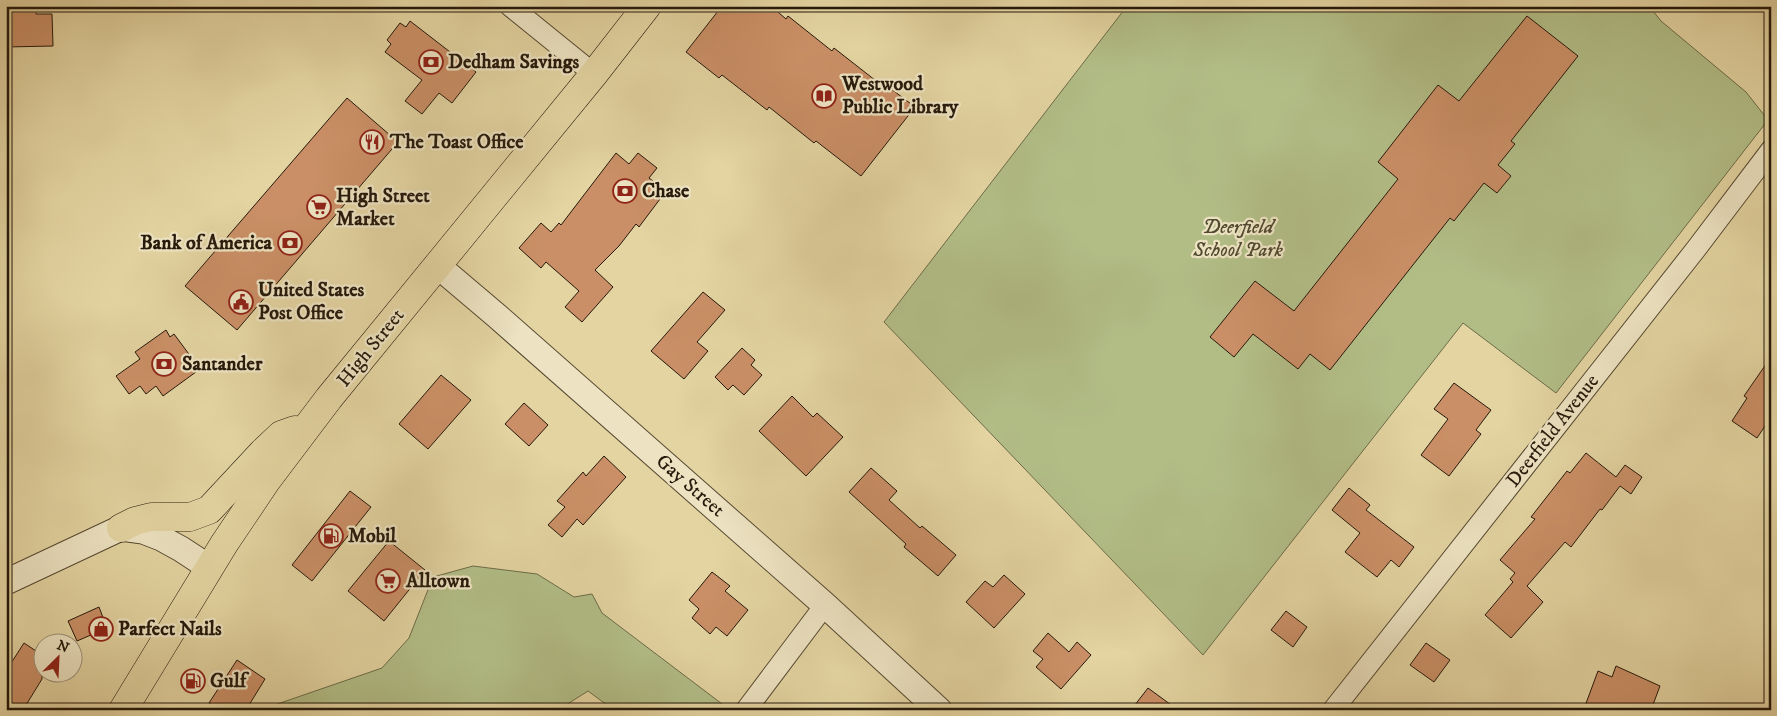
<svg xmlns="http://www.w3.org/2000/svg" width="1777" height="716" font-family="'IM FELL DW Pica',serif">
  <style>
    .green { fill: #b2bd86; stroke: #6c6b48 }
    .building { fill: #ca8f66; stroke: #26190b }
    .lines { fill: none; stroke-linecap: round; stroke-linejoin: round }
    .minor-casing { stroke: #554830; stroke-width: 22 }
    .tertiary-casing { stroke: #554830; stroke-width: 27 }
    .primary-casing { stroke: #26190b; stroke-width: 29 }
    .minor { stroke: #ede3c2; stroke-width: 20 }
    .tertiary { stroke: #ede3c2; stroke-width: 25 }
    .primary { stroke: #e3d4a1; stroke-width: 28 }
    .labels { text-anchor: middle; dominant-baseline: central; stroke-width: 4.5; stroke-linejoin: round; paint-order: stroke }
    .poi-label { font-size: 20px; font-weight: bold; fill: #26190b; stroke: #ede3c2; text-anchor: start }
    .park-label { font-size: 20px; font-style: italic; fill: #504a30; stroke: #ede3c2 }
    .street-label { font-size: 20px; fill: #26190b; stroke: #ede3c2 }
  </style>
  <rect width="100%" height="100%" fill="#e3d4a1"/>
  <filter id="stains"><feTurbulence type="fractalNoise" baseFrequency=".004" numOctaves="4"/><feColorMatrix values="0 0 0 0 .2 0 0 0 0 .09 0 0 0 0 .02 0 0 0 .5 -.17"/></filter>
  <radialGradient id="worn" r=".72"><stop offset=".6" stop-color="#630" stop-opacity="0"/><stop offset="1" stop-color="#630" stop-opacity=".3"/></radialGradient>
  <g class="green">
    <path d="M1127,6H1649L1661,21L1746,92L1768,120L1556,393L1463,323L1203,655L884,322Z"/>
    <path d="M473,566L537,574L574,597L592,594L602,613L730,710H614L588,691L558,710H260L382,668L409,638L433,577Z"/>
  </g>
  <g class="building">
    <path d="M722,6H771L786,19L788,16L832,51L834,48L880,84L882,82L915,107L861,176L816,141L814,143L769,107L767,110L722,75L719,78L686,52Z"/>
    <path d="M6,7H36V14H52L53,46L6,47Z"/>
    <path d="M1527,16L1578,56L1511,141L1515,144L1498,165L1511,176L1497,193L1484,183L1454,221L1450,218L1330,370L1310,354L1298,369L1253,334L1234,357L1210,337L1255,281L1294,311L1398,179L1378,162L1438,85L1459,101Z"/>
    <path d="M410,21L476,72L452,103L439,93L422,114L405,101L422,80L385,52L391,44L387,40L400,23L406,27Z"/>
    <path d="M347,98L398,142L237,330L185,286Z"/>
    <path d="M616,153L629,164L638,153L657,168L649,178L666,191L639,227L636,224L619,246L595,270L613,287L582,322L565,307L579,291L546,262L541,268L519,248L541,223L551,232L559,223L561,225Z"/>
    <path d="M703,292L725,310L697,342L708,351L684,379L651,351Z"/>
    <path d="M166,330L170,337L174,334L200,369L163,396L156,386L146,394L140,386L129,394L116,376L140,359L135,352Z"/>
    <path d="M742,348L755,360L751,365L762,375L744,395L733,385L728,390L715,377Z"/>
    <path d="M1771,357V417L1757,438L1732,421L1747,398L1744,396Z"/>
    <path d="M441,375L471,400L428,449L399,424Z"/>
    <path d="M1454,383L1491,410L1476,430L1481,434L1449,476L1421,455L1448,419L1434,409Z"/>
    <path d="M792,396L813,417L817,413L843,437L806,476L759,431Z"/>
    <path d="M524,403L548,425L529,446L505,424Z"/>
    <path d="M1586,453L1616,477L1625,465L1642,477L1631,494L1620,486L1602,510L1600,509L1571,547L1565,542L1527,586L1543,602L1511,638L1485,615L1513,582L1510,579L1515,573L1500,560L1535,519L1531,517L1567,471L1570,473Z"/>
    <path d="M604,456L626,477L583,525L577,519L562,537L548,525L565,507L557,501L583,472L586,476Z"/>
    <path d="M871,468L897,491L889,500L920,528L922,526L956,555L938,576L904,547L906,544L849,492Z"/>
    <path d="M1349,488L1370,505L1366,510L1414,547L1399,567L1391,560L1377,577L1345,552L1360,533L1332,510Z"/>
    <path d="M350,491L371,507L312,581L292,565Z"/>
    <path d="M389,541L425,570L384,621L348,591Z"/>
    <path d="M712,572L730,586L725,591L748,610L727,636L716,627L710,634L692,618L699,609L689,600Z"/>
    <path d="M1004,575L1025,594L994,628L966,602L985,581L993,587Z"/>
    <path d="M99,607L107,628L77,641L68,621Z"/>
    <path d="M1286,611L1307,627L1293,647L1271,630Z"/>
    <path d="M1048,633L1069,652L1077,642L1091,655L1061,689L1036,667L1043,659L1033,651Z"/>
    <path d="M24,643L42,655V679L23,710H6V671Z"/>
    <path d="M1426,643L1450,660L1434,682L1410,665Z"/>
    <path d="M237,660L265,679L246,710H219L209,703Z"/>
    <path d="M1616,666L1660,686L1651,710H1595L1585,706L1598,671L1612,677Z"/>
    <path d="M1148,688L1178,710H1131Z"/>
  </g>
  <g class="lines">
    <g class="minor-casing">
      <g id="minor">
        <path d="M510,6L594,74"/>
        <path d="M746,710L825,605"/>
        <path d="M1333,710L1696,249L1771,150"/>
      </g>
    </g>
    <g class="tertiary-casing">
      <g id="tertiary">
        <path d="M438,266L497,316L825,605L939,710"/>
        <path d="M6,582L121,528L143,531L161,538L181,549L210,568"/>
      </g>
    </g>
    <g class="primary-casing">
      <g id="primary">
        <path d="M121,528L135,521L151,517H190L209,510L263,452L281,435L295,430"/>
        <path d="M123,710L224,544L267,480L329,398L594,74L647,6"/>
      </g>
    </g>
    <use href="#minor" class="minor"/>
    <use href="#tertiary" class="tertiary"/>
    <use href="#primary" class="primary"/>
  </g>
  <defs>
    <g id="bank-ring" transform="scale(1.25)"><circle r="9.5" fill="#ede3c2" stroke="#8f2418" stroke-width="1.5"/><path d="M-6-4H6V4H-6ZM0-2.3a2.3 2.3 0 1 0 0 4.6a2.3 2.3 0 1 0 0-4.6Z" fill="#8f2418"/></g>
    <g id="library-ring" transform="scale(1.25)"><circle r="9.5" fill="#ede3c2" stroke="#8f2418" stroke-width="1.5"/><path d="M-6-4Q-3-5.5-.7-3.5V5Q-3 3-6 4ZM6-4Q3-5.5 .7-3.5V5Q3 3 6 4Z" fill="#8f2418"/></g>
    <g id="restaurant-ring" transform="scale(1.25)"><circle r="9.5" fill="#ede3c2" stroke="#8f2418" stroke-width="1.5"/><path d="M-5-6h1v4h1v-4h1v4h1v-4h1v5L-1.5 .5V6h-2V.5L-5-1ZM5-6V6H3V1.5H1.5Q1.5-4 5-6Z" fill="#8f2418"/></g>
    <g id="supermarket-ring" transform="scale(1.25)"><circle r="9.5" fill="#ede3c2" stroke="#8f2418" stroke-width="1.5"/><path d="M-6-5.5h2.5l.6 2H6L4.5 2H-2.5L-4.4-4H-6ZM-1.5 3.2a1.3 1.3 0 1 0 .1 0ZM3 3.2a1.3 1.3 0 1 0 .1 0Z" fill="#8f2418"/></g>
    <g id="civic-ring" transform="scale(1.25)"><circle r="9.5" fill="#ede3c2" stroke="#8f2418" stroke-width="1.5"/><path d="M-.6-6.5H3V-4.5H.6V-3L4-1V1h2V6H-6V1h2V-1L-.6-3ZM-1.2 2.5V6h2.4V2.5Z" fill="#8f2418"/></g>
    <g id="fuel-ring" transform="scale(1.25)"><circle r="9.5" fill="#ede3c2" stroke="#8f2418" stroke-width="1.5"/><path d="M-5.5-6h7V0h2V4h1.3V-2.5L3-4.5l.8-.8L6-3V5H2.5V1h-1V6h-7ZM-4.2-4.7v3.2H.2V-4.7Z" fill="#8f2418"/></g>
    <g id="shop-ring" transform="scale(1.25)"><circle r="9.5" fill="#ede3c2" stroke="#8f2418" stroke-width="1.5"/><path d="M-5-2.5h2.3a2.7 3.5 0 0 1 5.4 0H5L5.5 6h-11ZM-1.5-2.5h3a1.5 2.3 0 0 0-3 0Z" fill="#8f2418"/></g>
  </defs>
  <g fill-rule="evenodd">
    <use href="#bank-ring" x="431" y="62"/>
    <use href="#library-ring" x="824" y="96"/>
    <use href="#restaurant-ring" x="372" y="142"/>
    <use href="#bank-ring" x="625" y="191"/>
    <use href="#supermarket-ring" x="319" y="207"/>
    <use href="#bank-ring" x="290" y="243"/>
    <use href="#civic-ring" x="241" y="302"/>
    <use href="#bank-ring" x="164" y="364"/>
    <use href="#fuel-ring" x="331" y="536"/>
    <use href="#supermarket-ring" x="388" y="581"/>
    <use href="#shop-ring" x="101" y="629"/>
    <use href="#fuel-ring" x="193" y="681"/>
  </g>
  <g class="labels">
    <g class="poi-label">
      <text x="448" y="62">Dedham Savings</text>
      <text x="842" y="84">Westwood<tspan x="842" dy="23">Public Library</tspan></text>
      <text x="390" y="142">The Toast Office</text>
      <text x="642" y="191">Chase</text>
      <text x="336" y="196">High Street<tspan x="336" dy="23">Market</tspan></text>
      <text x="272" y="243" text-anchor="end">Bank of America</text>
      <text x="258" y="290">United States<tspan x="258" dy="23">Post Office</tspan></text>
      <text x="182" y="364">Santander</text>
      <text x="348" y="536">Mobil</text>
      <text x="406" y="581">Alltown</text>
      <text x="118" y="629">Parfect Nails</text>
      <text x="210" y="681">Gulf</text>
    </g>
    <g class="park-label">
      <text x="1238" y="227">Deerfield<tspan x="1238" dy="23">School Park</tspan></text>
    </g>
    <g class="street-label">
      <text transform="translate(371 348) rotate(-51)">High Street</text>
      <text transform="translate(1553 431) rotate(-52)">Deerfield Avenue</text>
      <text transform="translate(690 486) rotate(41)">Gay Street</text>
    </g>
  </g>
  <rect width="1777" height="716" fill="none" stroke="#e3d4a1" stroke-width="25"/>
  <rect x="8" y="8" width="1762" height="701" fill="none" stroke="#26190b" stroke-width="2.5"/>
  <rect x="12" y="12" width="1752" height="691" fill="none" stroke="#26190b"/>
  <g transform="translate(58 658) rotate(24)"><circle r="24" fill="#ede3c2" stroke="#9d9279"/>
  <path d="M0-4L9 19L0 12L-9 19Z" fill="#8f2418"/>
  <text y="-8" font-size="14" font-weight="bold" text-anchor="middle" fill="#26190b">N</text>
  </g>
  <rect width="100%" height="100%" filter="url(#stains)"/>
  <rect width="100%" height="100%" fill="url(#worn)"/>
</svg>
